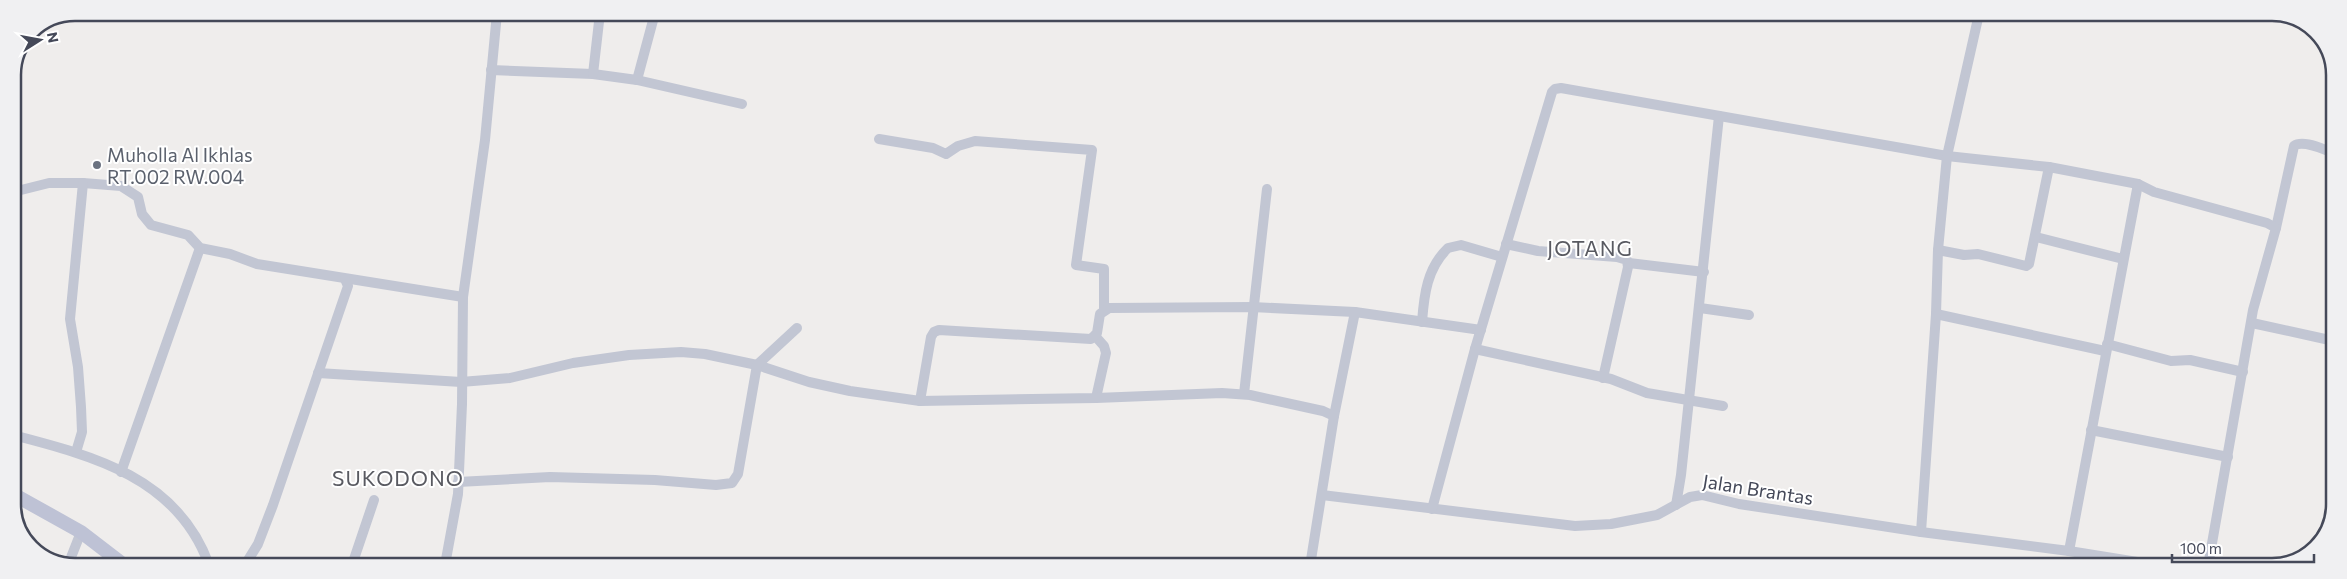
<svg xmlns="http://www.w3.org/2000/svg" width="2347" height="579" font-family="Commissioner,sans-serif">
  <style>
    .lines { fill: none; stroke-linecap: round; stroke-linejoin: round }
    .street { stroke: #c2c6d3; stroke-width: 10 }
    .secondary { stroke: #bec2d5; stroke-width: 14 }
    .worship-dot { fill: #6b7280; stroke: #fff; stroke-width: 2 }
    .labels { text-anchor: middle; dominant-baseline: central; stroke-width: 4; stroke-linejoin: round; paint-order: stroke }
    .worship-label { font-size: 19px; fill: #5b616d; stroke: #fff; text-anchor: start }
    .street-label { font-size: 19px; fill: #454959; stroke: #fff }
    .quarter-label { font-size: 21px; letter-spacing: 1px; fill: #595a61; stroke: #fff }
    .rim { fill: none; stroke: #454959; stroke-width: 2.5 }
  </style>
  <rect width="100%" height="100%" fill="#efedec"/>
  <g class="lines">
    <g class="street">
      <path d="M491,70L593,74L637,80L742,104"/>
      <path d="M593,74L600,13"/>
      <path d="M637,80L655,13"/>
      <path d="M879,139L933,148L946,154L958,146L975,141L1092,150L1076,265L1104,269V309"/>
      <path d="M13,192L49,183H83L121,186L138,197L142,214L151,225L188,235L200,248L230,254L257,264L463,297"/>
      <path d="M2276,228L2294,146C2303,139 2324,150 2334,153"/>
      <path d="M2036,237L2123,259"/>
      <path d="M1506,244L1538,251L1617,257L1627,260L1628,267L1603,378"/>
      <path d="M1938,250L1964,255L1978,254L2026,266L2029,264L2049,167"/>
      <path d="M1629,263L1704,272"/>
      <path d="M1700,308L1749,315"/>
      <path d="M1355,312L1481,330"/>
      <path d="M1936,314L2105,351"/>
      <path d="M1422,322C1424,295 1427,268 1448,248L1461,245L1502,257"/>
      <path d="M2252,323L2334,341"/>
      <path d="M1096,337L1104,346L1106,353L1096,398"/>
      <path d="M2107,344L2171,361L2190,360L2243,372"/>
      <path d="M1475,349L1611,379L1647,393L1723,406"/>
      <path d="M318,373L461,382L510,378L573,363L629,355L681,352L705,354L757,365L809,382L850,391L920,401L1096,398L1222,393L1250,395L1323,411L1334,416"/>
      <path d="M1244,394L1267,189"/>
      <path d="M920,401L931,337L934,332L939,330L1091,339L1097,333L1100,314L1109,308L1252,307L1355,312L1334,416L1310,566"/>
      <path d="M2091,430L2228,457"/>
      <path d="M13,435C94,456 178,478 209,565"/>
      <path d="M76,452L82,432L81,407L78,367L70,319L83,183"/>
      <path d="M121,472L200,248"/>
      <path d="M458,482L550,477L655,480L716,485L732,483L738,474L757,365L797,328"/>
      <path d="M1322,495L1575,526L1611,524L1657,515L1690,497L1702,495L1739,504L1921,532L2069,551L2162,566"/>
      <path d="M1676,505L1681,475L1719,116"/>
      <path d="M1432,509L1475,349L1552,92L1555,89L1561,88L1947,156L2049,167L2138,184L2154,192L2267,223L2276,228L2253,310L2208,566"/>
      <path d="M1921,532L1936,314L1938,250L1947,156L1979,14"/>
      <path d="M2069,551L2138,184"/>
      <path d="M68,565L81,532"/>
      <path d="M245,565L258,544L273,505L348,286L345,279"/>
      <path d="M352,565L374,500"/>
      <path d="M445,565L458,494L462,404L463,297L485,140L497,13"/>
    </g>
    <path class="secondary" d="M13,494L81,532L124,565"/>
  </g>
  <circle class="worship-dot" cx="97" cy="165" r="5"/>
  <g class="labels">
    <g class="worship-label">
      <text x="107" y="154">Muholla Al Ikhlas<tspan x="107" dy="22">RT.002 RW.004</tspan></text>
    </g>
    <g class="street-label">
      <text transform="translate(1758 489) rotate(9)">Jalan Brantas</text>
    </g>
    <g class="quarter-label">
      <text x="1590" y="247">JOTANG</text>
      <text x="398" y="477">SUKODONO</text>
    </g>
  </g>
  <path d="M0 0H2347V579H0ZM75 21H2272A54 54 0 0 1 2326 75V504A54 54 0 0 1 2272 558H75A54 54 0 0 1 21 504V75A54 54 0 0 1 75 21Z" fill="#f0f0f2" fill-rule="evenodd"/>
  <path class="rim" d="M75 21H2272A54 54 0 0 1 2326 75V504A54 54 0 0 1 2272 558H75A54 54 0 0 1 21 504V75A54 54 0 0 1 75 21Z"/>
  <g transform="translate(40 40) rotate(79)" stroke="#ffffff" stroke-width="4" paint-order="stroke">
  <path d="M0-4L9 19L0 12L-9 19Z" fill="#454959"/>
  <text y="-8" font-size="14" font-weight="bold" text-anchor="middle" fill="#454959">N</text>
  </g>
  <path d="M2172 554v8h142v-8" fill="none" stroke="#454959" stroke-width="2.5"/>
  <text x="2180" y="554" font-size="15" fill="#454959" stroke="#ffffff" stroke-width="4" paint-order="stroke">100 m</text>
</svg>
